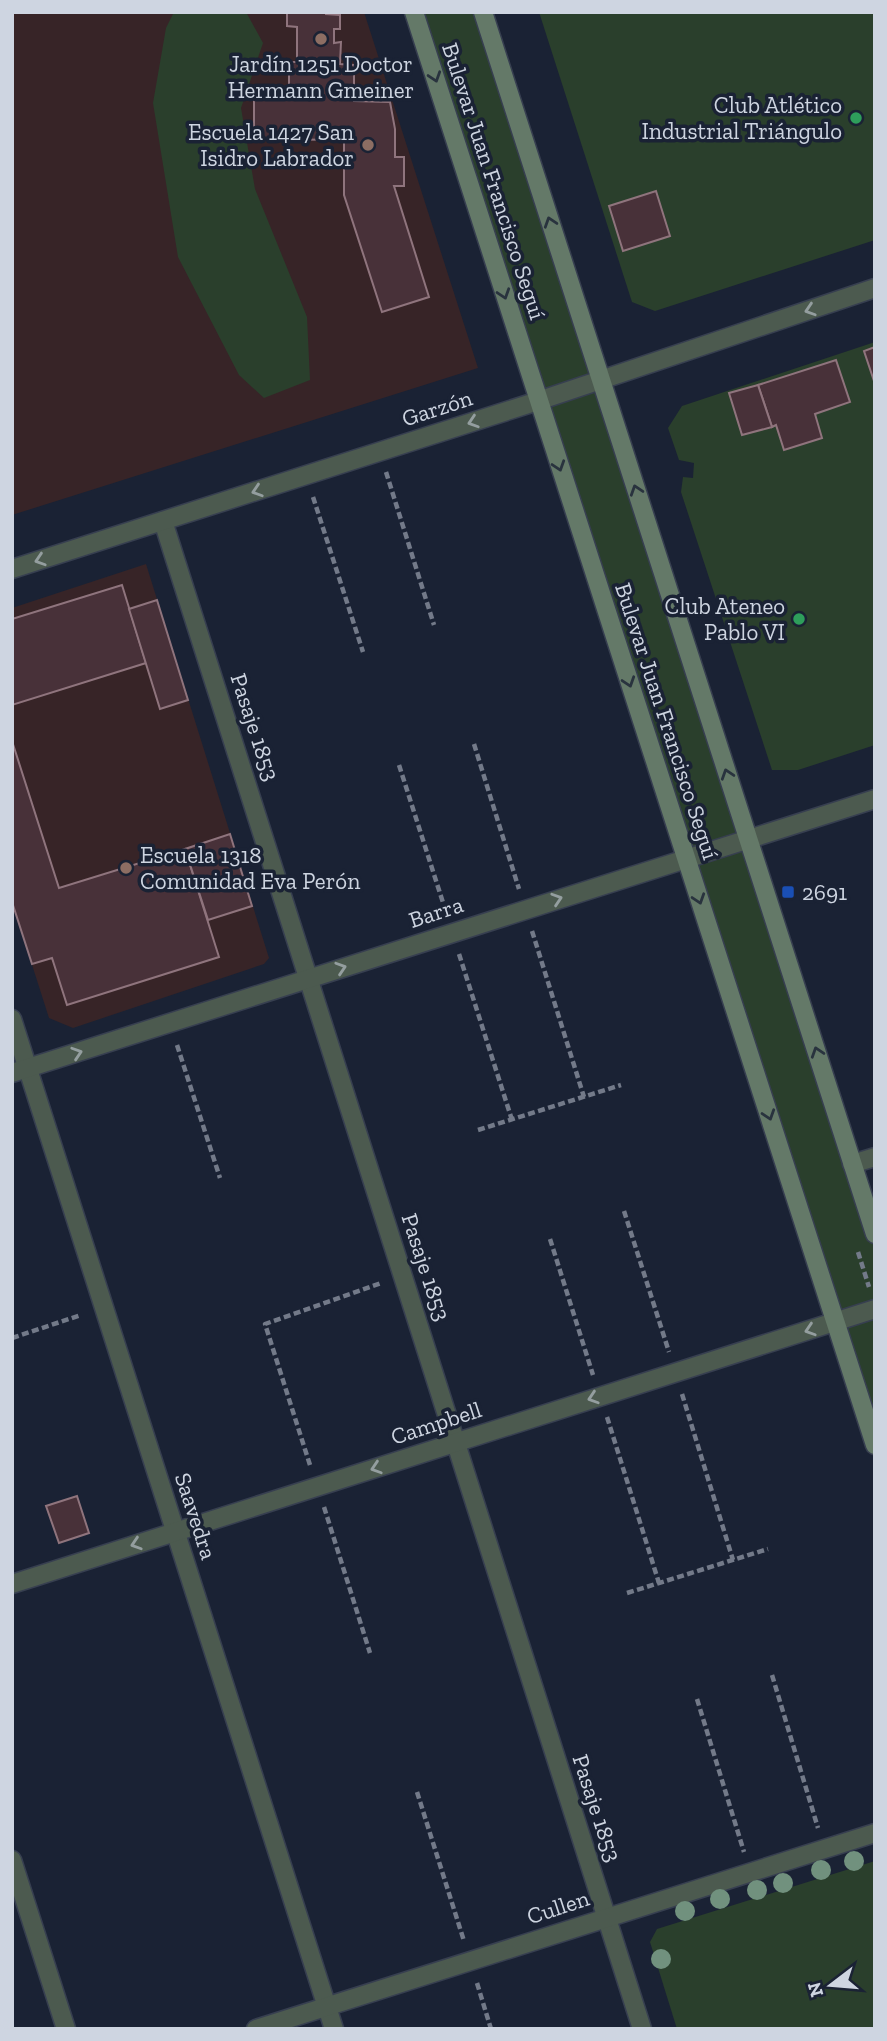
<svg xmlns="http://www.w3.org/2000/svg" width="887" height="2041" font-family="'Zilla Slab',serif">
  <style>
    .education { fill: #372427 }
    .green { fill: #2a3f2c }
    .building { fill: #483139; stroke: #8f747d; stroke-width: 2 }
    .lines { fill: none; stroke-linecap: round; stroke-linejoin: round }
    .lane-casing { stroke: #373f50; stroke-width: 21 }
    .street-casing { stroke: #373f50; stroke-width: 21 }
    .secondary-casing { stroke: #373f50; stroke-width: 21 }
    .path { stroke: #737a89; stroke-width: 4.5; stroke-dasharray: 7 3.5; stroke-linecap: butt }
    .lane { stroke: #4c5a4f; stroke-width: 18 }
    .street { stroke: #4c5a4f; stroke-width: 18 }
    .secondary { stroke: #647968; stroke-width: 18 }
    .tree { fill: #71917e }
    .oneway { stroke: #29333e }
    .oneway2 { stroke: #949e9f }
    .education-dot { fill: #8d6e63; stroke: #1a2234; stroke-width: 2.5 }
    .leisure-dot { fill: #2e9e5b; stroke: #1a2234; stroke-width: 2.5 }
    .transit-dot { fill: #1a4fb4; stroke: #1a2234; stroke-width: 2.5 }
    .labels { text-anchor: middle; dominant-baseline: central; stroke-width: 7; stroke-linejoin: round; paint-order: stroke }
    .poi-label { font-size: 23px; fill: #ced5e1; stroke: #1a2234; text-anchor: end }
    .street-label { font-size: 23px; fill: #ced5e1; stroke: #1a2234 }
  </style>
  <rect width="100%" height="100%" fill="#1a2234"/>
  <g class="education">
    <path d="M12,12H364L478,368L12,515Z"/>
    <path d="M146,564L269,958L264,964L73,1028L49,1018L12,902V608Z"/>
  </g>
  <g class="green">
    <path d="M174,12H246L263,43L241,108L255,189L307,317L310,380L264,398L239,375L178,257L153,103L166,28Z"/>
    <path d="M414,12H483L875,1234V1445Z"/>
    <path d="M539,12H875V240L655,311L632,302Z"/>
    <path d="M875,342V745L798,770H772L681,492L683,477L693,478L694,463L679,460L668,428L682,406Z"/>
    <path d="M875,1861V2029H677L650,1942L657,1929Z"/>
  </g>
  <g class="building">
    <path d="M287,12H326V14L340,15V29H334V43L341,42L340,64L354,65V101L390,102L395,129V157H404V186H394L429,297L382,312L344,195V140L254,139V98L289,99V62H297V27L287,26Z"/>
    <path d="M656,191L670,236L623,251L609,206Z"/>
    <path d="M875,347V384L864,351Z"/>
    <path d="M836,360L850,402L815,414L822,438L784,450L776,425L772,427L758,385Z"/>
    <path d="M758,385L772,427L742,435L729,393Z"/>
    <path d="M122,585L146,663L12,705V619Z"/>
    <path d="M157,600L188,700L160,709L129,609Z"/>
    <path d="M12,741L59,888L185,849L219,957L67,1005L52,958L32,964L12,902Z"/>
    <path d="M230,834L252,906L208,920L185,849Z"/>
    <path d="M77,1496L89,1533L59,1543L46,1506Z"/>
  </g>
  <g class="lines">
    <g class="lane-casing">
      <path id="lane" d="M12,1860L66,2029"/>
    </g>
    <g class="street-casing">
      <g id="street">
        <path d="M163,521L642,2029"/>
        <path d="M12,569L538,401L875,288"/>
        <path d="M12,1019L334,2029"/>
        <path d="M12,1073L875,799"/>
        <path d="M852,1164L875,1157"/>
        <path d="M12,1584L875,1309"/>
        <path d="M256,2029L875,1833"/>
      </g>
    </g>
    <g class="secondary-casing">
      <g id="secondary">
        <path d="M414,12L875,1445"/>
        <path d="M483,12L875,1234"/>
      </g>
    </g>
    <g class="path">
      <path d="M386,472L434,625"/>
      <path d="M313,497L363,652"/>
      <path d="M474,744L519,889"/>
      <path d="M399,765L446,912"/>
      <path d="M532,931L584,1097"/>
      <path d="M459,954L512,1120"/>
      <path d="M177,1045L220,1178"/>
      <path d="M478,1130L621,1085"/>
      <path d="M624,1211L669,1352"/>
      <path d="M550,1239L593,1375"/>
      <path d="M858,1252L869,1287"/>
      <path d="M12,1338L81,1315"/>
      <path d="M682,1394L733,1560"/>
      <path d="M607,1417L659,1583"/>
      <path d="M310,1465L265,1324L381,1283"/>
      <path d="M324,1507L370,1653"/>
      <path d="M627,1593L768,1549"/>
      <path d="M772,1675L818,1828"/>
      <path d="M697,1699L744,1852"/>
      <path d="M417,1792L464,1941"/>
      <path d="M477,1983L491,2029"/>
    </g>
    <use href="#lane" class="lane"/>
    <use href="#street" class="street"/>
    <use href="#secondary" class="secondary"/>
  </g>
  <g class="tree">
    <circle cx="854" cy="1861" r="10"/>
    <circle cx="821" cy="1870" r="10"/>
    <circle cx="783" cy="1883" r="10"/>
    <circle cx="757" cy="1890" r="10"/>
    <circle cx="720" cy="1899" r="10"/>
    <circle cx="685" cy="1911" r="10"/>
    <circle cx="661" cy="1959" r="10"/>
  </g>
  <defs><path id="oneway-chevron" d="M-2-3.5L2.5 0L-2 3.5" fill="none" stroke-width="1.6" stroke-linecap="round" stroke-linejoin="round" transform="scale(1.75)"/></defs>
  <g class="oneway">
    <use href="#oneway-chevron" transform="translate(435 77) rotate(72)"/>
    <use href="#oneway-chevron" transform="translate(550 222) rotate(-108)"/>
    <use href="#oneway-chevron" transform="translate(504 294) rotate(72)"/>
    <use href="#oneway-chevron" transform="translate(559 466) rotate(72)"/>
    <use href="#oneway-chevron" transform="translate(636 490) rotate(-108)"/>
    <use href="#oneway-chevron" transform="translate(629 682) rotate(72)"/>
    <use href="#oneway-chevron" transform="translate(727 774) rotate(-108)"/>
    <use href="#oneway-chevron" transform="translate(699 899) rotate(72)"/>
    <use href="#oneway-chevron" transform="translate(817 1052) rotate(-108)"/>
    <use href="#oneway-chevron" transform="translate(769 1115) rotate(72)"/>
  </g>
  <g class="oneway2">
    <use href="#oneway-chevron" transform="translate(810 310) rotate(162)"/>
    <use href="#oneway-chevron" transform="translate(473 422) rotate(162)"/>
    <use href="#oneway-chevron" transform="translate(257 491) rotate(162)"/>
    <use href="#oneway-chevron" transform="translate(40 560) rotate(162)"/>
    <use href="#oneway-chevron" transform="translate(557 899) rotate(-18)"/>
    <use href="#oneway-chevron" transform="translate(341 968) rotate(-18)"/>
    <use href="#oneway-chevron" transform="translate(77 1053) rotate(-18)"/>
    <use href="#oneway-chevron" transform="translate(810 1330) rotate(162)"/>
    <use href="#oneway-chevron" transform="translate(593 1398) rotate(162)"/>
    <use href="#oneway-chevron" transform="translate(376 1468) rotate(162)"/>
    <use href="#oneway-chevron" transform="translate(136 1544) rotate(162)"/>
  </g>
  <g class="education-dot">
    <circle cx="321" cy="39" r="7"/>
    <circle cx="368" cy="145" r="7"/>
    <circle cx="126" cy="868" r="7"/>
  </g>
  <g class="leisure-dot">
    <circle cx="856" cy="118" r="7"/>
    <circle cx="799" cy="619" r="7"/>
  </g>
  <rect class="transit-dot" x="781" y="885" width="14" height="14" rx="3.5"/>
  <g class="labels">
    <g class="poi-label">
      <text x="321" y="64" text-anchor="middle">Jardín 1251 Doctor<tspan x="321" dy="26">Hermann Gmeiner</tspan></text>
      <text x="842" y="105">Club Atlético<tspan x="842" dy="26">Industrial Triángulo</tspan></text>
      <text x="354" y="132">Escuela 1427 San<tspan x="354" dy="26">Isidro Labrador</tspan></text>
      <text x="785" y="606">Club Ateneo<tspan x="785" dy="26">Pablo VI</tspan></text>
      <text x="140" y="855" text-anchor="start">Escuela 1318<tspan x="140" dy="26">Comunidad Eva Perón</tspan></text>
      <text x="802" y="892" text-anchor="start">2691</text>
    </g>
    <g class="street-label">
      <text transform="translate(494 181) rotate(72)">Bulevar Juan Francisco Seguí</text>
      <text transform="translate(437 408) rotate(-18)">Garzón</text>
      <text transform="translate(667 721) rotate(72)">Bulevar Juan Francisco Seguí</text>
      <text transform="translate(255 727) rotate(72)">Pasaje 1853</text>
      <text transform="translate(436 912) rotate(-18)">Barra</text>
      <text transform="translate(426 1267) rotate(72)">Pasaje 1853</text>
      <text transform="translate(436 1423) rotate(-18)">Campbell</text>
      <text transform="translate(196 1516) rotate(72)">Saavedra</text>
      <text transform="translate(597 1808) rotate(72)">Pasaje 1853</text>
      <text transform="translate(558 1907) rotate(-18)">Cullen</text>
    </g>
  </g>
  <rect width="887" height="2041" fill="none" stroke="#ced5e1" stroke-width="28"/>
  <g transform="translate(831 1985) rotate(254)" stroke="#1a2234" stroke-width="5" paint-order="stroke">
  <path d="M0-5L12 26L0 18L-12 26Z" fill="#ced5e1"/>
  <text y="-10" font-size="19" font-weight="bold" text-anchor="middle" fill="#ced5e1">N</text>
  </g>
</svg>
